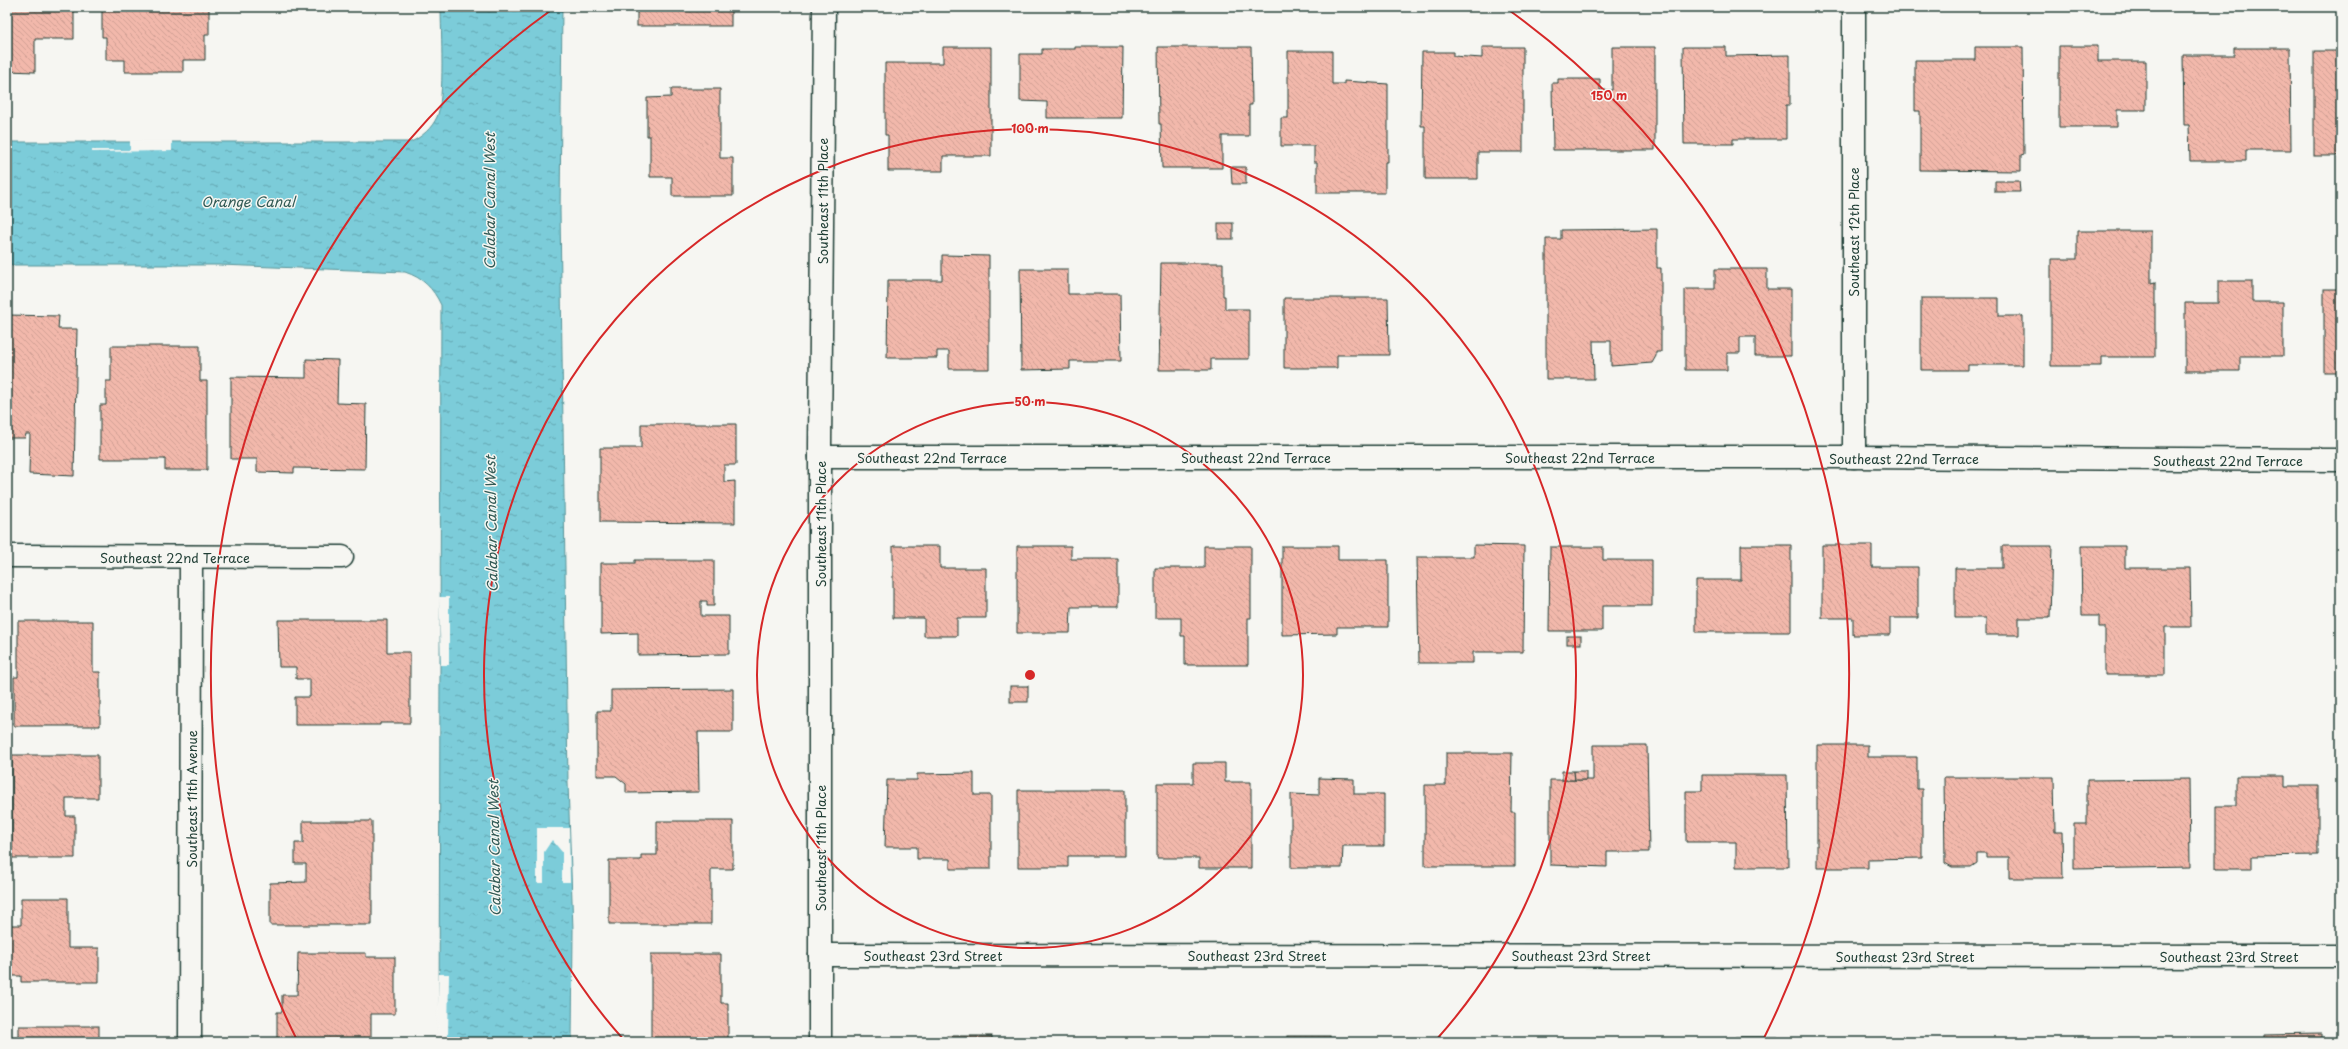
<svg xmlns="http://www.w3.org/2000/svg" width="2348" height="1049" font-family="'Playpen Sans',sans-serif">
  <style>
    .water { fill: url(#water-ripples); stroke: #579397 }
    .pier { fill: #f6f6f2 }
    .building { fill: url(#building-back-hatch); stroke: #1f3d34 }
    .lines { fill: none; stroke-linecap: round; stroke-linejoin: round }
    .minor-casing { stroke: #1f3d34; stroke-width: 25 }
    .minor { stroke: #f6f6f2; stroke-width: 22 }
    .ring { fill: none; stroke: #d62828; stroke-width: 2 }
    .labels { text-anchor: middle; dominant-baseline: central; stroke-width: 3; stroke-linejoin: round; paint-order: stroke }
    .street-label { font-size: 13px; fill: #1f3d34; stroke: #f6f6f2 }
    .water-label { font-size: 14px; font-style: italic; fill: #325a55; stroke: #f6f6f2 }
    .centre { fill: #d62828; stroke: #f6f6f2; stroke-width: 2 }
    .ring-label { font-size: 12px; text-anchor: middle; font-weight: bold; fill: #d62828; stroke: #f6f6f2; stroke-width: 3; stroke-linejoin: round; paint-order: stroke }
  </style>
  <defs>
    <pattern id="water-ripples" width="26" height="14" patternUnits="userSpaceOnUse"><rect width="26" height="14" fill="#7cccd9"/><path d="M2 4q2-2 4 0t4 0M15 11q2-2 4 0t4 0" fill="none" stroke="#65a7b1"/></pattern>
    <pattern id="building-back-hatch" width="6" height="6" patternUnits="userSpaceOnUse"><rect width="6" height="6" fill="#f2b8ab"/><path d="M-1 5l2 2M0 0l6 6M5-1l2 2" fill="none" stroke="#cf9f94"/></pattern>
  </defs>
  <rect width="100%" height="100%" fill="#f6f6f2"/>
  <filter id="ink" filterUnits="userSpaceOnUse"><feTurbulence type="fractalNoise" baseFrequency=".025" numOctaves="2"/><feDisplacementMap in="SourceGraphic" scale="8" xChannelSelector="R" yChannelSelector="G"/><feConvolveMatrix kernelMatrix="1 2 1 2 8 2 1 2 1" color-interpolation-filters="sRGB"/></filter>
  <g filter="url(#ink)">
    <path class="water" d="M441,7H562L560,211L568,783L573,930L572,1042H439L441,305C433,288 423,278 405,272L220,265H7V142H411C422,137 432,128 437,117C445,99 441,31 441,7Z"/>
    <g class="pier">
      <path d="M130,141H172V151L92,152V150H130Z"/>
      <path d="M439,597H449V665H441Z"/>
      <path d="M537,828H569L570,882H562V852L552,840L544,852V883H537Z"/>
      <path d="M439,974H449L448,1039L437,1038Z"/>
    </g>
    <g class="building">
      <path d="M7,7H74V39H35V72L7,71Z"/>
      <path d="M102,7H209V35H205V60H183V72H125V60H106V37H102Z"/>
      <rect x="637" y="7" width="94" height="19"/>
      <path d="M2059,46H2098V61H2146V110H2117V127H2059Z"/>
      <path d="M943,47H991V156H943V171H888V135H885V63H943Z"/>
      <path d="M1075,47H1123L1122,118H1047V102L1020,101V54H1042V49H1075Z"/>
      <path d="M1158,47H1251L1252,105H1249V136H1222V168H1162L1161,124H1159Z"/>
      <path d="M1482,47H1523V152H1478V179H1425V126H1421L1422,52H1453V56L1482,58Z"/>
      <path d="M1612,47H1655V150H1553L1552,83H1558V79H1600V90H1612Z"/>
      <path d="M1683,47H1726V56L1790,55V105H1786V139H1733V144H1684Z"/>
      <path d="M1975,47H2023L2024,154L2021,155V171L1920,170V111H1915V60H1975Z"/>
      <path d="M2234,48H2290L2291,150H2246V161H2190L2189,125H2184L2183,55H2234Z"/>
      <path d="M1288,51H1332V84H1344V81L1388,84V162H1385V193H1317V162H1314V146H1281V118H1288Z"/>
      <rect x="2314" y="51" width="27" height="105"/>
      <path d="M671,89H720V158H733V196H672V177H650V136H647V98L671,97Z"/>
      <path d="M1231,167H1246V184H1232Z"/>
      <path d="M1995,181H2019L2020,192H1995Z"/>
      <rect x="1218" y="223" width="15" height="16"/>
      <path d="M1657,229V268H1661V352H1656V356L1652,363L1611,366V341H1593L1594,379H1546V239H1561V230Z"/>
      <path d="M2077,231H2151V283L2155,282V357H2102V366H2051V259H2077Z"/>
      <path d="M942,255L989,256V369H949V351H937V358H887L888,280H942Z"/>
      <path d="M1161,263H1223V296H1225V309H1249V359H1211V370H1159Z"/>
      <path d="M1020,269H1068V294H1120L1121,361H1070V369L1021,370Z"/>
      <path d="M1715,269H1767V289H1791V356H1755V337H1740V353H1727V370H1685V289H1715Z"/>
      <path d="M2218,281H2252V302H2283V356H2240V371H2185V303H2218Z"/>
      <rect x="2324" y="289" width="17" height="83"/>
      <path d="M1284,298H1388L1389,355H1337V368H1284Z"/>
      <path d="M1921,298H1999V316H2023V365H1968V370H1921Z"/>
      <path d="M7,315L59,316L58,329H77L74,476L29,474L30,434H26L25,438H7Z"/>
      <path d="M111,346H200V381H207V470H165V459H100V405H106V381H111Z"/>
      <path d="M306,359L338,360L337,403L366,404L365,469L294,468V473L257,472V459H231V377L306,378Z"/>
      <path d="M641,424H736V465H724V482L735,481V523L600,522V448H641Z"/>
      <path d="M1474,545L1524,546L1523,652H1473V663H1419L1417,557H1474Z"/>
      <path d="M1741,545H1791V632H1696V580H1741Z"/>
      <path d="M1822,545H1872V567H1918V618H1890V635H1853V618H1822Z"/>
      <path d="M893,546H940V568H986V618H957V636H924V618H893Z"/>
      <path d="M1017,546H1071V559H1118V607H1071L1070,633H1017Z"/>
      <path d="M1204,546H1251V618H1248V665H1185V636H1181V618H1155V568H1204Z"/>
      <path d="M1282,546H1338V560H1388V627H1337V634L1282,635Z"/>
      <path d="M2002,546H2052L2050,618H2019V635H1986V618H1955V568H2002Z"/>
      <path d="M2081,546H2125V568H2190L2191,627H2165V675H2105V627H2099V616H2082Z"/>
      <path d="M1550,547H1603V560H1652V606H1602V631H1549Z"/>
      <path d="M635,560H714V606H707V601H701V616H729V654L638,655V633L601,634V563H635Z"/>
      <path d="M278,620H387V652H410V723H380V725H295V697H310V679H296V667H279Z"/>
      <path d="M18,621H93V672H100V726H14V677H18Z"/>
      <rect x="1567" y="636" width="14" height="8"/>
      <rect x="1010" y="686" width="18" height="16"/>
      <path d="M733,689V732H698L699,792L626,793V784L616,776H597V711H611V690Z"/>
      <path d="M1593,745H1647L1649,852H1607V867L1550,865V780H1593Z"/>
      <path d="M1817,745H1868V757H1917V789H1922V858L1868,859V868H1817Z"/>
      <path d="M1446,753H1512L1511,812H1515V866H1425V785H1446Z"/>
      <path d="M12,755H98V798H66V816H75V858H12Z"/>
      <path d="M1193,763H1225V782H1251V868H1199V858H1157V783H1193Z"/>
      <path d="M1562,771H1574L1575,780H1562Z"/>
      <path d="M1574,771H1586V780H1575Z"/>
      <path d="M974,773V795H991V869H950V859H917V847H885L887,780H917V774Z"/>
      <path d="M1702,775H1787L1788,867H1736V842H1686V791H1702Z"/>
      <path d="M2236,776H2285V786H2318V855L2252,856V869H2216V806H2236Z"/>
      <path d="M1944,777H2054L2055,832H2062L2063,878H2009V857H1986V853H1977V863L1971,867H1952L1945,863Z"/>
      <path d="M1319,778L1354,779V794H1384V846H1343L1342,868H1291V794L1319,795Z"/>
      <path d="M2189,779L2190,867L2074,869V824H2087V780Z"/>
      <path d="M1018,790H1125V856H1068V867H1018Z"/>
      <path d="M303,821H372V925H270V883L306,882V864H295V843H303Z"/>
      <path d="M657,821H733V869H711V924H609V860H641V855H657Z"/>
      <path d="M21,898H68V948H99V982H21V976H7V925H21Z"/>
      <path d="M298,953H366V957H395V1014H371V1042H277V1012H282V995H297Z"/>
      <path d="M651,954H721V1003H728V1042H651Z"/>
      <rect x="19" y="1026" width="80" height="16"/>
      <path d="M2322,1034V1042H2264V1035Z"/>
      <rect x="947" y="1036" width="45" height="6"/>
      <rect x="1287" y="1036" width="43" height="6"/>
      <path d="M1735,1037H1777V1040H1794V1042H1735Z"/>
    </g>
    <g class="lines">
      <g class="minor-casing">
        <g id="minor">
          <path d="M1854,7V457"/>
          <path d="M820,457H1854L2341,460"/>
          <path d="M7,556L342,557"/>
          <path d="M820,955L2341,956"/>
          <path d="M190,1042L191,557"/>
          <path d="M820,1042V444L824,7"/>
        </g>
      </g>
      <use href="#minor" class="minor"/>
    </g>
  </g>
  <g class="ring">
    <circle cx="1030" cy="675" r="273"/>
    <path d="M624 1040A546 546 0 1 1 1436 1040"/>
    <path d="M297 1040A819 819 0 0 1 554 8M1506 8A819 819 0 0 1 1763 1040"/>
  </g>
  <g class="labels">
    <g class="street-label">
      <text transform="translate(822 201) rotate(-90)">Southeast 11th Place</text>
      <text transform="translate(1853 232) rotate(-90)">Southeast 12th Place</text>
      <text x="932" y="457">Southeast 22nd Terrace</text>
      <text x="1256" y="457">Southeast 22nd Terrace</text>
      <text x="1580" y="457">Southeast 22nd Terrace</text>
      <text x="1904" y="458">Southeast 22nd Terrace</text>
      <text x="2228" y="460">Southeast 22nd Terrace</text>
      <text transform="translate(820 524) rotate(-90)">Southeast 11th Place</text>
      <text x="175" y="557">Southeast 22nd Terrace</text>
      <text transform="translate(191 799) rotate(-90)">Southeast 11th Avenue</text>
      <text transform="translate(820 848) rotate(-90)">Southeast 11th Place</text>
      <text x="933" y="955">Southeast 23rd Street</text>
      <text x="1257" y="955">Southeast 23rd Street</text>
      <text x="1581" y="955">Southeast 23rd Street</text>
      <text x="1905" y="956">Southeast 23rd Street</text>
      <text x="2229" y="956">Southeast 23rd Street</text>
    </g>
    <g class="water-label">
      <text x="248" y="201">Orange Canal</text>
      <text transform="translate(489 201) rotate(-90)">Calabar Canal West</text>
      <text transform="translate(491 524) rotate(-91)">Calabar Canal West</text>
      <text transform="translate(494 848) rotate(-91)">Calabar Canal West</text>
    </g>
  </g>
  <circle cx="1030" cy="675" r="6" class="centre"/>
  <g class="ring-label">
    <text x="1609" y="100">150 m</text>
    <text x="1030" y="133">100 m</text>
    <text x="1030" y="406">50 m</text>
  </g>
  <rect width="2348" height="1049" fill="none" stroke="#f6f6f2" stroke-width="24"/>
  <rect x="12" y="12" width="2324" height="1025" fill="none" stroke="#1f3d34" stroke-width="1.5" filter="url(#ink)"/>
</svg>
